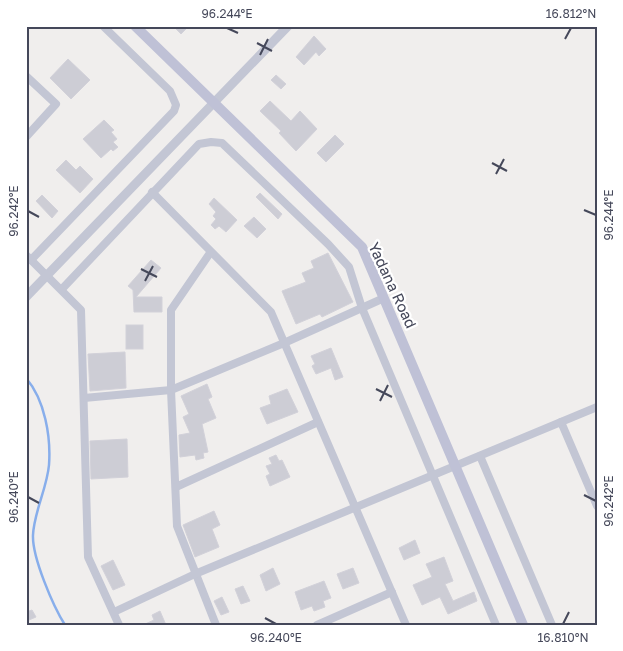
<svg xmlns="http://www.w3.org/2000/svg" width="623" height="651" font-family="'Golos Text',sans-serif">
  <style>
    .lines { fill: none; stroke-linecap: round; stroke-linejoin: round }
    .stream { stroke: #88aeeb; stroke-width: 2.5 }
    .building { fill: #cdcdd5; stroke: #d2d1d9 }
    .minor { stroke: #c3c6d4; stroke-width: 8 }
    .tertiary { stroke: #c3c6d4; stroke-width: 9 }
    .secondary { stroke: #bfc1d6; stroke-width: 10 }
    .ticks { fill: none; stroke: #45485a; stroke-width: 2 }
    .labels { text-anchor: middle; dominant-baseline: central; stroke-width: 4.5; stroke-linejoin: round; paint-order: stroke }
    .street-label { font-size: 15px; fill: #45485a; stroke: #fff }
    .neatline { fill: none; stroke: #45485a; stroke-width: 2 }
    .ticks-label { font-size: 12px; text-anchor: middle; fill: #45485a }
  </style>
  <rect width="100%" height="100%" fill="#f0eeed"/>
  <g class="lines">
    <path class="stream" d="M26,378C45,400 51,437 49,465C47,488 34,512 33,535C32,557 53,606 65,625"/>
  </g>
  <g class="building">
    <path d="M173,26H189L181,34Z"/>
    <path d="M314,36L326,49L319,56L316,52L304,65L296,57Z"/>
    <path d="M68,59L90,80L71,99L50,78Z"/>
    <path d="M276,75L286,84L281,89L271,80Z"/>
    <path d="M270,101L291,121L300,111L317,129L296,151L279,133L281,131L260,111Z"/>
    <path d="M104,120L114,130L111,132L117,139L113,142L118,147L113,151L111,149L101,158L83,139Z"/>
    <path d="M335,135L344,144L326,162L317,153Z"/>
    <path d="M66,160L76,170L80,166L93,179L80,193L56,170Z"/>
    <path d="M260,193L282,214L278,219L256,197Z"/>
    <path d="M42,195L58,211L52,218L36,201Z"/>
    <path d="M214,198L237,220L226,232L219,226L215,229L211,225L216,219L213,216L216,212L209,204Z"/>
    <path d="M254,217L266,229L257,238L244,226Z"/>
    <path d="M328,253L353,302L322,317L320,314L296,324L282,291L306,282L302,273L314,268L311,261Z"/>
    <path d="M151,260L161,268L136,297H162V312H134L133,290L128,286Z"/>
    <rect x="126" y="325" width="17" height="24"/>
    <path d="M331,348L343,377L335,380L331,368L316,374L312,366L315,364L311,356Z"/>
    <path d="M125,352L126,388L90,391L88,354Z"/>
    <path d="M207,384L212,397L208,399L216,418L202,424L208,452L203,453L204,458L196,460L195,455L180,457L179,435L190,433L183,417L189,414L181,396Z"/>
    <path d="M287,389L298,412L267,424L260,408L271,404L269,396Z"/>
    <path d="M127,439L128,477L91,479L90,441Z"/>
    <path d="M276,455L279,461L282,460L290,477L270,486L266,476L270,474L266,466L272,464L269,458Z"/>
    <path d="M214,511L220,525L212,529L219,547L195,557L183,525Z"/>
    <path d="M415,540L420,553L404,560L399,548Z"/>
    <path d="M444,557L453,581L445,584L453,601L474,592L477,601L448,614L440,597L422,605L413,585L432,577L426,564Z"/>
    <path d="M113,560L125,585L113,590L101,566Z"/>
    <path d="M273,568L280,584L266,591L260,575Z"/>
    <path d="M353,568L359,583L343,589L337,574Z"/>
    <path d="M324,581L331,598L323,601L325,607L314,611L312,606L301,610L295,592Z"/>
    <path d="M243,586L250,601L241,604L235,589Z"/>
    <path d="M222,597L229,612L221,615L214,601Z"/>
    <path d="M32,610L36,617L29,620L26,612Z"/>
    <path d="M160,611L166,625H143L154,620L152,615Z"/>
  </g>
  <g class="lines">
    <g class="minor">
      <path d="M26,76L56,104L26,137"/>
      <path d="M152,192L271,312L406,625"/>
      <path d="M210,253L171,310V390L177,526L216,625"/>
      <path d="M26,255L81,310L88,557L119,625"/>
      <path d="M31,260L174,111L176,105L170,91L103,26"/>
      <path d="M62,289L199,144L211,142L222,143L328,244L349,267L362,308L496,625"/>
      <path d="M84,398L171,390L284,343L384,298"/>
      <path d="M561,422L597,506"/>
      <path d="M480,456L552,625"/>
      <path d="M176,487L318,422"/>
      <path d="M114,612L195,574L597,407"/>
      <path d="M317,625L392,592"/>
    </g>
    <path class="tertiary" d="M26,297L288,26"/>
    <path class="secondary" d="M135,26L362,247L523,625"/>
  </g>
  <path class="ticks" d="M227,28L238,33M565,39L571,28M257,43L272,51M260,55L268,39M492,163L507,171M496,174L504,159M584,210L596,215M28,211L39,217M141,269L157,277M145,281L153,266M376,389L392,397M380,401L388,385M584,495L596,501M28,497L39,503M265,618L276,624M563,624L569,612"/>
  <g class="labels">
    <g class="street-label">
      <text transform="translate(393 285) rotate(65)">Yadana Road</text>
    </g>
  </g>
  <rect width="623" height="651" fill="none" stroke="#ffffff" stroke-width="55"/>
  <rect x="28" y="28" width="568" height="596" class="neatline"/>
  <g class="ticks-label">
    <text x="227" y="18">96.244°E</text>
    <text x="571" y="18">16.812°N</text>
    <text transform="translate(14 211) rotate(-90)" y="4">96.242°E</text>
    <text transform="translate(609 215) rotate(-90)" y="4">96.244°E</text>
    <text transform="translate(14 497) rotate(-90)" y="4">96.240°E</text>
    <text transform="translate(609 501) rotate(-90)" y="4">96.242°E</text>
    <text x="276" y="642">96.240°E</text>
    <text x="563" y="642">16.810°N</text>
  </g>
</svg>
